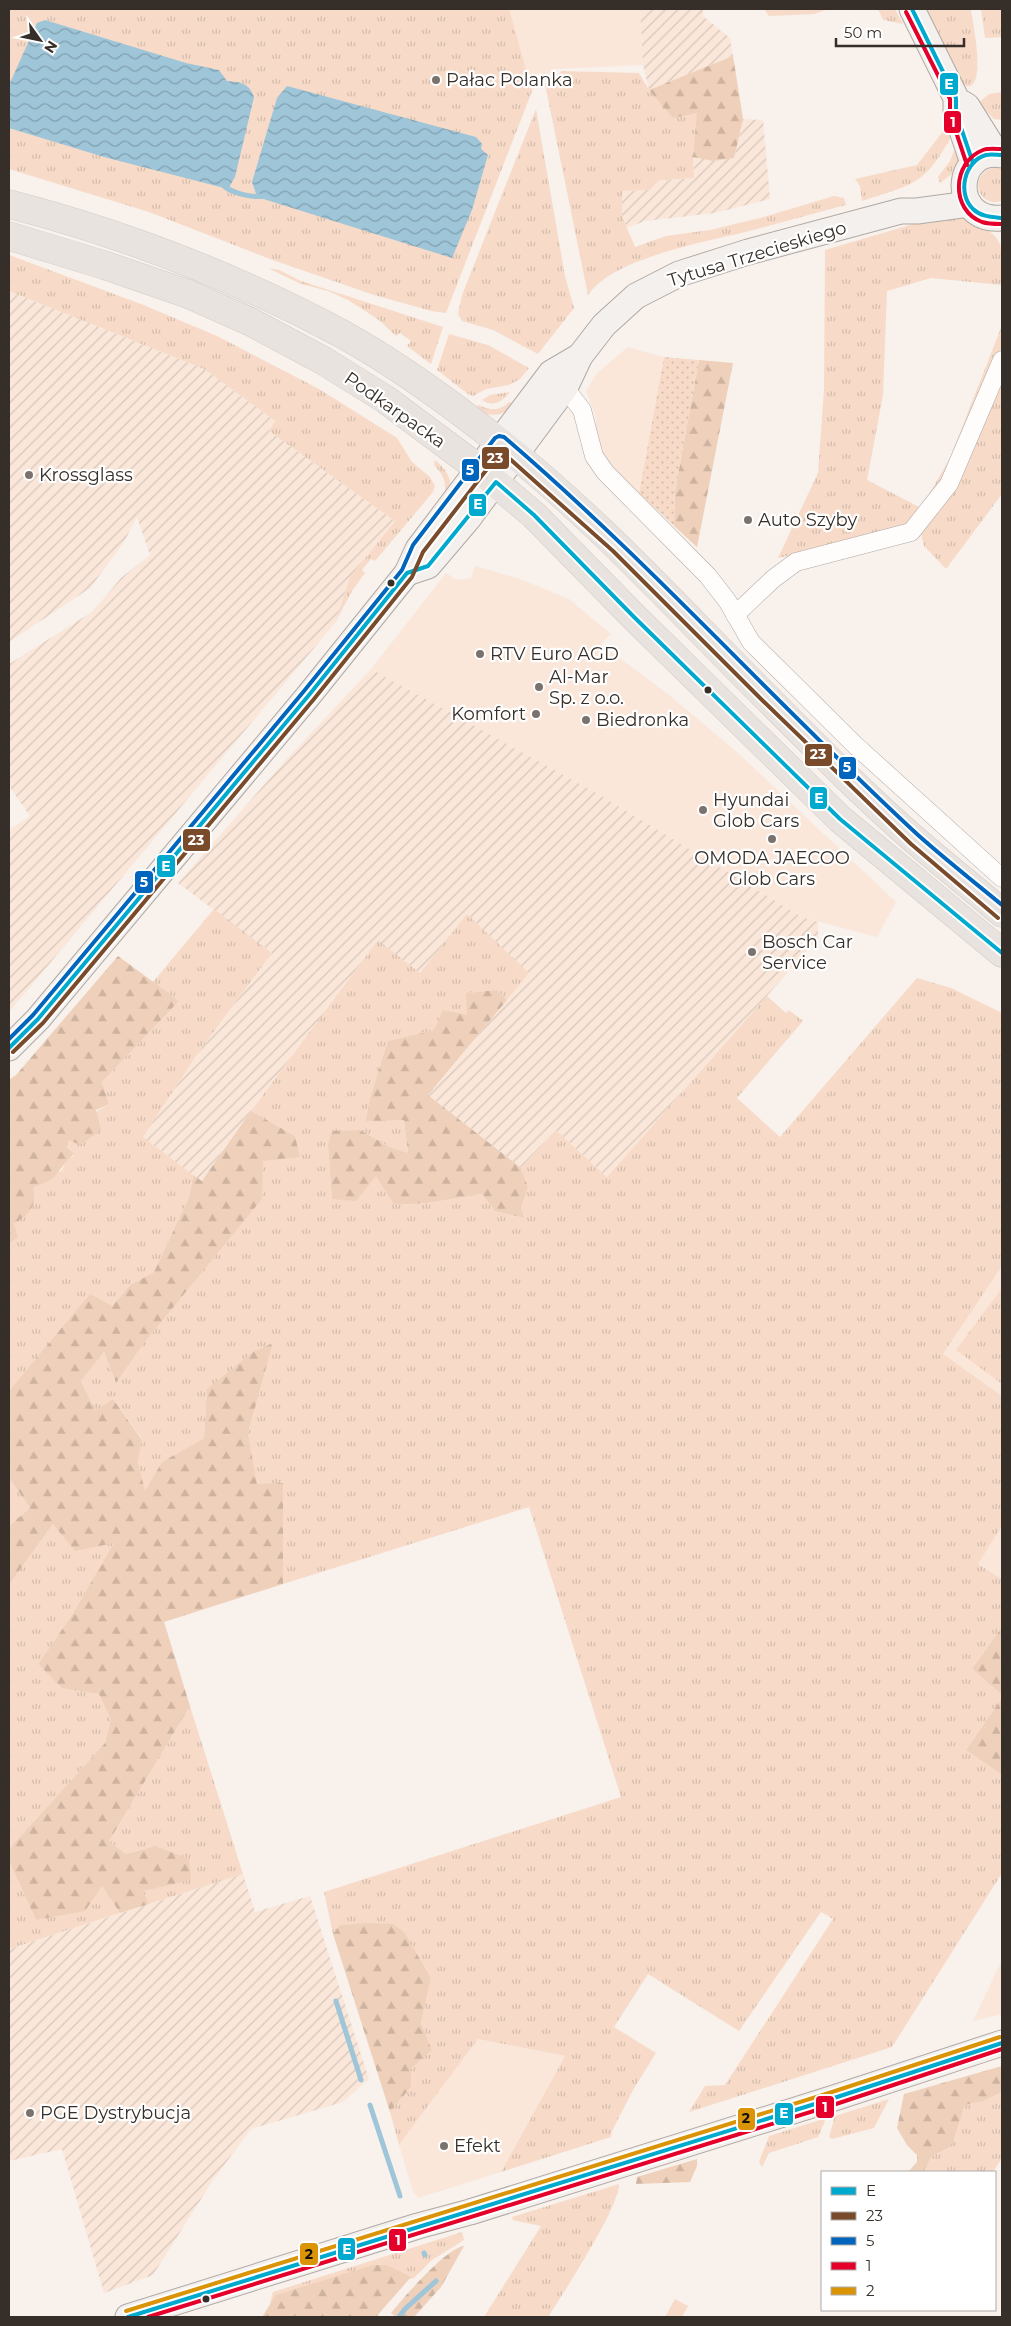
<svg xmlns="http://www.w3.org/2000/svg" width="1011" height="2326" font-family="Montserrat,sans-serif">
  <style>
    .built { fill: #fae7da }
    .industrial { fill: url(#industrial-furrows) }
    .grass { fill: url(#grass-tufts) }
    .forest { fill: url(#forest-firs) }
    .garden { fill: url(#garden-dots) }
    .water { fill: url(#water-waves) }
    .lines { fill: none; stroke-linecap: round; stroke-linejoin: round }
    .stream { stroke: #9ec5d8; stroke-width: 5 }
    .street-casing { stroke: #b0a9a4; stroke-width: 19 }
    .secondary-casing { stroke: #b0a9a4; stroke-width: 27 }
    .primary-casing { stroke: #d0ccc9; stroke-width: 29 }
    .street { stroke: #fefdfc; stroke-width: 18 }
    .secondary { stroke: #f3f0ee; stroke-width: 25 }
    .primary { stroke: #e8e3df; stroke-width: 28 }
    .bus-1-casing { stroke: #fff; stroke-width: 8 }
    .bus-2-casing { stroke: #fff; stroke-width: 8 }
    .bus-3-casing { stroke: #fff; stroke-width: 8 }
    .bus-4-casing { stroke: #fff; stroke-width: 8 }
    .bus-5-casing { stroke: #fff; stroke-width: 8 }
    .bus-1 { stroke: #00a9ce; stroke-width: 4 }
    .bus-2 { stroke: #7a4b2a; stroke-width: 4 }
    .bus-3 { stroke: #0065bd; stroke-width: 4 }
    .bus-4 { stroke: #e4002b; stroke-width: 4 }
    .bus-5 { stroke: #da9406; stroke-width: 4 }
    .poi-dot { fill: #7a726d; stroke: #fff; stroke-width: 2 }
    .bus-dot { fill: #362e28; stroke: #fff; stroke-width: 2 }
    .labels { text-anchor: middle; dominant-baseline: central; stroke-width: 4.5; stroke-linejoin: round; paint-order: stroke }
    .poi-label { font-size: 18px; fill: #362e28; stroke: #fff; text-anchor: start }
    .street-label { font-size: 18px; fill: #362e28; stroke: #fff }
    .line-badge { stroke: #fff; stroke-width: 2 }
    .badge-label { font-size: 14px; text-anchor: middle; font-weight: bold; fill: #fff }
    .pale-badge-label { font-size: 14px; text-anchor: middle; font-weight: bold; fill: #111 }
  </style>
  <defs>
    <pattern id="industrial-furrows" width="10" height="10" patternUnits="userSpaceOnUse" patternTransform="scale(1.25)"><rect width="10" height="10" fill="#fae7da"/><path d="M-1 1l2-2M0 10L10 0M9 11l2-2" fill="none" stroke="#d7c6bb"/></pattern>
    <pattern id="grass-tufts" width="24" height="20" patternUnits="userSpaceOnUse" patternTransform="scale(1.25)"><rect width="24" height="20" fill="#f7dbc8"/><path d="M3 7l-1-3M5 7V3M7 7l1-3M15 17l-1-3M17 17v-4M19 17l1-3" fill="none" stroke="#d4bcac"/></pattern>
    <pattern id="forest-firs" width="22" height="20" patternUnits="userSpaceOnUse" patternTransform="scale(1.25)"><rect width="22" height="20" fill="#efd0ba"/><path d="M5 1l3.5 6h-7zM16 11l3.5 6h-7z" fill="#ceb3a0"/></pattern>
    <pattern id="garden-dots" width="8" height="8" patternUnits="userSpaceOnUse" patternTransform="scale(1.25)"><rect width="8" height="8" fill="#f7dbc8"/><path d="M2 2h.1M6 6h.1" fill="none" stroke="#d4bcac" stroke-width="1.8" stroke-linecap="round"/></pattern>
    <pattern id="water-waves" width="16" height="10" patternUnits="userSpaceOnUse" patternTransform="scale(1.25)"><rect width="16" height="10" fill="#9ec5d8"/><path d="M0 5q4-4 8 0t8 0" fill="none" stroke="#82a0af"/></pattern>
  </defs>
  <rect width="100%" height="100%" fill="#f8f1ec"/>
  <g class="built">
    <path d="M68,9H640L643,65L554,69L532,91L516,132Z"/>
    <path d="M628,347L664,357L639,493L608,464L598,445L595,414L586,391L597,373Z"/>
    <path d="M475,566L520,579L569,599L611,634L601,644L669,695L738,753L896,902L877,937L802,917L600,795L371,669L446,573L457,580L471,578Z"/>
    <path d="M1002,1266V1396L943,1354Z"/>
    <path d="M1002,1526V1579L978,1564Z"/>
    <path d="M1002,1960V2014L973,2021Z"/>
    <path d="M478,2039L565,2056L501,2172L418,2198L413,2191L399,2145Z"/>
  </g>
  <g class="industrial">
    <path d="M640,9H703V16L730,38L733,56L649,90L643,65Z"/>
    <path d="M743,119L763,120L770,199L715,213L645,221L627,228L622,216V191L650,190L659,180L694,178L693,157L713,161L734,158Z"/>
    <path d="M9,291L204,369L275,421L269,431L395,521L350,577L335,623L9,1012V830L30,816L9,786V664L92,612L121,578L150,555L137,517L124,542L90,588L9,642Z"/>
    <path d="M371,669L600,795L802,917L818,922V938L607,1177L556,1130L521,1168L428,1095L529,973L420,974L378,941L251,1111L202,1182L142,1137L198,1053L272,953L178,883L284,762Z"/>
    <path d="M243,1874L255,1912L310,1896L369,2079L343,2102L251,2129L211,2183L153,2275L104,2293L62,2149L9,2161V1949Z"/>
  </g>
  <g class="grass">
    <path d="M9,9H509L532,91L446,313L431,311L374,295L270,259L149,212L9,169Z"/>
    <path d="M764,9H829L814,14L769,16Z"/>
    <path d="M878,9H895L903,24L883,20Z"/>
    <path d="M921,9H971C972,20 991,104 959,83Z"/>
    <path d="M981,9H1002V37L985,38Z"/>
    <path d="M562,71L639,73L649,90L698,113L693,157L694,178L659,180L650,190L622,191V216L635,247L666,236L710,230L760,218L834,196L844,198L846,205C815,213 784,222 753,230C711,241 613,257 588,295L545,84Z"/>
    <path d="M1002,92V120L994,119L978,103L989,94Z"/>
    <path d="M536,109L565,276L574,308L538,354L493,330L462,321L458,314L462,295Z"/>
    <path d="M948,125L951,137C924,186 913,184 862,201L860,186L855,179L917,165Z"/>
    <path d="M956,146L962,149L957,170L940,183L938,177L950,161Z"/>
    <path d="M996,167L1002,169V201C977,209 967,172 996,167Z"/>
    <path d="M960,215C1005,239 1002,234 1002,285L931,278L887,291L883,395L867,480L921,508L950,458L1001,328L1002,347L944,484L908,526L866,539L778,558L818,473L824,389L825,250L920,222Z"/>
    <path d="M9,255L141,304L217,336L319,389L397,438L412,462L430,477L435,486L433,492L375,561L371,559L362,570L365,573L352,591L335,623L350,577L395,521L269,431L275,421L204,369L9,291Z"/>
    <path d="M268,268L279,270L301,281L443,327L431,364L407,346L411,341L400,333L396,336L379,320L348,300L328,291L301,284Z"/>
    <path d="M449,334L488,345L529,368L520,379L509,385L486,389L473,396L468,394L437,370Z"/>
    <path d="M1002,371V494L946,569L924,546L921,534Z"/>
    <path d="M510,392C503,401 493,408 482,400L490,395Z"/>
    <path d="M509,402L515,404C502,418 489,417 474,409L479,405C490,411 500,411 509,402Z"/>
    <path d="M435,460C446,469 454,480 449,495L445,492C446,480 442,473 434,465Z"/>
    <path d="M214,909L272,953L198,1053L143,1137L193,1175L190,1195L154,1272L130,1285L112,1306L9,1393V1244L18,1237L14,1225L33,1187L62,1170L66,1161L74,1155L67,1146C70,1131 95,1111 109,1104L102,1082L179,1001L152,983Z"/>
    <path d="M467,914L529,973L507,1000L497,990L467,993V1015L434,1030L388,1041L367,1120H404L408,1154L390,1147L360,1130L328,1145L332,1199L376,1175L394,1205L428,1203L482,1194L495,1211L525,1217L521,1208L528,1187L521,1168L556,1130L607,1177L767,996L786,1013L789,1010L803,1021L737,1098L780,1137L917,978L951,988L1002,1013V1266L943,1354L1002,1396V1526L978,1564L1002,1579V1627L972,1669L1002,1695V1698L966,1750L1002,1775V1873L892,2047L689,2112L705,2086L725,2085L833,1919L821,1912L739,2031L648,1974L614,2027L656,2053L633,2090L612,2131L611,2137L501,2172L565,2056L478,2039L399,2145L390,2112L411,2087V2069L432,2050L421,2023L431,1978L340,1925L333,1934L324,1892L621,1797L529,1507L283,1584V1484L257,1485L248,1433L273,1343L207,1389L204,1438L162,1462L145,1492L138,1462L142,1439L113,1399L95,1412L81,1381L104,1352L116,1383L263,1161L295,1136L251,1111L378,940L420,973Z"/>
    <path d="M1002,1288V1384L956,1350Z"/>
    <path d="M9,1478L30,1508L9,1526Z"/>
    <path d="M53,1524L115,1543L72,1615L38,1664L62,1687L100,1694L111,1719L105,1743L9,1849V1585Z"/>
    <path d="M190,1706L243,1874L149,1904L142,1891L155,1846L126,1854L109,1841Z"/>
    <path d="M9,1861L36,1920L102,1886L120,1913L9,1949Z"/>
    <path d="M1002,2092V2158L993,2172H923L932,2156L952,2146L965,2105L984,2101Z"/>
    <path d="M889,2099L874,2128L832,2139L829,2137L835,2116Z"/>
    <path d="M823,2119L825,2121L818,2137L769,2153L762,2167L759,2162L769,2136Z"/>
    <path d="M619,2184C620,2206 563,2294 548,2317H484L541,2226L513,2220L512,2217Z"/>
    <path d="M462,2232L464,2240L432,2260L414,2278L270,2304L273,2292Z"/>
    <path d="M675,2299L688,2306L682,2317H665Z"/>
  </g>
  <g class="forest">
    <path d="M733,56L743,119L734,158L713,161L693,157L697,113L673,118L649,90Z"/>
    <path d="M699,360L733,363L697,547L674,526L675,491Z"/>
    <path d="M118,956L179,1001L102,1082L109,1104L96,1110L101,1130L80,1145L69,1140L67,1147L74,1154C55,1170 62,1179 33,1187C37,1207 30,1213 14,1224L18,1237L9,1244V1080L16,1075Z"/>
    <path d="M497,990L507,1000L428,1095L521,1168L528,1187L521,1208L525,1218L495,1211L482,1194L428,1203L394,1205L376,1176L356,1201L332,1199L328,1145L332,1131L360,1130L390,1147L408,1153L404,1120L366,1121L370,1099L388,1041L434,1030L443,1010L467,1015L466,993Z"/>
    <path d="M251,1111L295,1136L300,1157L263,1161L262,1199L143,1344L116,1383L104,1352L81,1381L95,1411L113,1399L142,1440L138,1462L145,1491L162,1462L204,1438L207,1389L253,1352L273,1343L248,1433L257,1484L283,1483V1584L164,1622L190,1706L109,1841L126,1854L155,1846L189,1859L191,1880L143,1891L149,1904L120,1913L102,1886L85,1911L36,1920L9,1861V1849L105,1743L111,1719L99,1694L62,1688L38,1664L72,1615L114,1543L75,1551L53,1524L9,1585V1526L30,1508L9,1478V1391L90,1294L112,1306L130,1285L154,1272L190,1195L193,1175L202,1181Z"/>
    <path d="M1002,1627V1695L972,1669Z"/>
    <path d="M1002,1698V1775L966,1750Z"/>
    <path d="M369,1923L393,1924L404,1932L431,1978L421,2023L432,2050L411,2069V2087L390,2112L333,1934L340,1925Z"/>
    <path d="M1002,2066V2092L984,2101L965,2105L952,2146L932,2156L923,2172H908L917,2162V2155L907,2145L897,2128L904,2094Z"/>
    <path d="M697,2159V2166L690,2182L636,2184L637,2177Z"/>
    <path d="M464,2246L441,2287L414,2317H396L391,2313C405,2296 445,2249 464,2246Z"/>
    <path d="M373,2265H387L411,2277L376,2317H262L276,2295Z"/>
  </g>
  <path class="garden" d="M664,357L699,360L675,491L674,526L639,493Z"/>
  <g class="water">
    <path d="M45,20L186,63L219,70L227,81C241,82 249,83 254,97L235,177L228,189L104,157L9,128V85L37,23Z"/>
    <path d="M287,86L476,137L482,144L481,149L488,155L472,210L452,258L257,197L252,182L277,98Z"/>
  </g>
  <g class="lines">
    <g class="stream">
      <path d="M224,186C232,193 252,198 263,196"/>
      <path d="M336,2001L361,2080"/>
      <path d="M370,2105L400,2196"/>
      <path d="M424,2253L425,2255"/>
      <path d="M399,2317L405,2309L436,2281"/>
    </g>
    <g class="street-casing">
      <g id="street">
        <path d="M565,388L582,410L594,456L605,472L708,576L728,602L751,642L855,745L1002,878"/>
        <path d="M735,615L773,579L796,562L911,532L949,484L1002,360"/>
      </g>
    </g>
    <g class="secondary-casing">
      <g id="secondary">
        <path d="M912,9L956,98V113L973,163"/>
        <path d="M962,103L967,106L997,154"/>
        <path d="M1002,155C954,146 949,223 1002,218"/>
        <path d="M407,573L428,566L468,519L565,388L580,356L604,325L636,296L679,274L748,252L901,211H917L969,204"/>
        <path d="M9,1048L38,1019L309,695L407,573L418,549L551,373L580,356"/>
        <path d="M128,2317L418,2226L470,2212L831,2099L1002,2043"/>
      </g>
    </g>
    <g class="primary-casing">
      <g id="primary">
        <path d="M9,204C125,234 238,278 344,335C398,365 450,403 498,441C594,516 677,608 763,694C813,744 863,795 916,841C944,865 974,889 1002,913"/>
        <path d="M9,236L104,265L188,294L251,322L324,361L385,399L479,469L534,515L634,617L840,819L1002,953"/>
      </g>
    </g>
    <use href="#street" class="street"/>
    <use href="#secondary" class="secondary"/>
    <use href="#primary" class="primary"/>
    <g class="bus-1-casing">
      <g id="bus-1">
        <path d="M912,9L956,98V113L973,163"/>
        <path d="M1002,155C997,155 991,154 986,155C964,161 957,194 973,209C981,217 992,217 1002,218"/>
        <path d="M9,1048L38,1019L309,695L407,573L428,566L496,482L534,515L634,617L840,819L1002,953"/>
        <path d="M128,2317L831,2099L1002,2043"/>
      </g>
    </g>
    <g class="bus-2-casing">
      <path id="bus-2" d="M13,1052L43,1023L314,699L412,577L423,552L501,451L613,551L761,699L911,844L998,918"/>
    </g>
    <g class="bus-3-casing">
      <path id="bus-3" d="M9,1039L33,1015L304,691L402,570L413,545L495,438L499,436L504,437C650,562 777,705 918,835C945,859 974,882 1002,905"/>
    </g>
    <g class="bus-4-casing">
      <g id="bus-4">
        <path d="M906,12L950,99V114L967,165"/>
        <path d="M1001,224C995,224 988,224 982,222C950,210 952,162 983,150C988,148 996,149 1002,149"/>
        <path d="M148,2317L833,2105L1002,2049"/>
      </g>
    </g>
    <g class="bus-5-casing">
      <path id="bus-5" d="M126,2311L829,2093L1000,2037"/>
    </g>
    <use href="#bus-1" class="bus-1"/>
    <use href="#bus-2" class="bus-2"/>
    <use href="#bus-3" class="bus-3"/>
    <use href="#bus-4" class="bus-4"/>
    <use href="#bus-5" class="bus-5"/>
  </g>
  <g class="poi-dot">
    <circle cx="436" cy="80" r="5"/>
    <circle cx="29" cy="475" r="5"/>
    <circle cx="748" cy="520" r="5"/>
    <circle cx="480" cy="654" r="5"/>
    <circle cx="539" cy="687" r="5"/>
    <circle cx="536" cy="714" r="5"/>
    <circle cx="586" cy="720" r="5"/>
    <circle cx="703" cy="810" r="5"/>
    <circle cx="772" cy="839" r="5"/>
    <circle cx="752" cy="952" r="5"/>
    <circle cx="30" cy="2113" r="5"/>
    <circle cx="444" cy="2146" r="5"/>
  </g>
  <g class="bus-dot">
    <circle cx="391" cy="583" r="4.5"/>
    <circle cx="708" cy="690" r="4.5"/>
    <circle cx="206" cy="2299" r="4.5"/>
  </g>
  <g class="labels">
    <g class="poi-label">
      <text x="446" y="80">Pałac Polanka</text>
      <text x="39" y="475">Krossglass</text>
      <text x="758" y="520">Auto Szyby</text>
      <text x="490" y="654">RTV Euro AGD</text>
      <text x="549" y="677">Al-Mar<tspan x="549" dy="21">Sp. z o.o.</tspan></text>
      <text x="526" y="714" text-anchor="end">Komfort</text>
      <text x="596" y="720">Biedronka</text>
      <text x="713" y="800">Hyundai<tspan x="713" dy="21">Glob Cars</tspan></text>
      <text x="772" y="858" text-anchor="middle">OMODA JAECOO<tspan x="772" dy="21">Glob Cars</tspan></text>
      <text x="762" y="942">Bosch Car<tspan x="762" dy="21">Service</tspan></text>
      <text x="40" y="2113">PGE Dystrybucja</text>
      <text x="454" y="2146">Efekt</text>
    </g>
    <g class="street-label">
      <text transform="translate(757 254) rotate(-17)">Tytusa Trzecieskiego</text>
      <text transform="translate(395 410) rotate(35)">Podkarpacka</text>
    </g>
  </g>
  <g class="line-badge">
    <rect x="939" y="72" width="20" height="24" rx="5" fill="#00a9ce"/>
    <rect x="943" y="110" width="19" height="24" rx="5" fill="#e4002b"/>
    <rect x="481" y="446" width="29" height="24" rx="5" fill="#7a4b2a"/>
    <rect x="461" y="458" width="19" height="24" rx="5" fill="#0065bd"/>
    <rect x="468" y="493" width="19" height="24" rx="5" fill="#00a9ce"/>
    <rect x="804" y="743" width="29" height="24" rx="5" fill="#7a4b2a"/>
    <rect x="838" y="756" width="19" height="24" rx="5" fill="#0065bd"/>
    <rect x="809" y="786" width="19" height="24" rx="5" fill="#00a9ce"/>
    <rect x="182" y="828" width="29" height="24" rx="5" fill="#7a4b2a"/>
    <rect x="156" y="854" width="20" height="24" rx="5" fill="#00a9ce"/>
    <rect x="134" y="870" width="20" height="24" rx="5" fill="#0065bd"/>
    <rect x="815" y="2095" width="20" height="24" rx="5" fill="#e4002b"/>
    <rect x="774" y="2102" width="20" height="24" rx="5" fill="#00a9ce"/>
    <rect x="737" y="2107" width="19" height="24" rx="5" fill="#da9406"/>
    <rect x="388" y="2228" width="19" height="24" rx="5" fill="#e4002b"/>
    <rect x="337" y="2237" width="19" height="24" rx="5" fill="#00a9ce"/>
    <rect x="299" y="2242" width="20" height="24" rx="5" fill="#da9406"/>
  </g>
  <g class="badge-label">
    <text x="949" y="89">E</text>
    <text x="953" y="127">1</text>
    <text x="495" y="463">23</text>
    <text x="470" y="475">5</text>
    <text x="478" y="509">E</text>
    <text x="818" y="759">23</text>
    <text x="847" y="772">5</text>
    <text x="819" y="803">E</text>
    <text x="196" y="845">23</text>
    <text x="166" y="871">E</text>
    <text x="144" y="887">5</text>
    <text x="825" y="2112">1</text>
    <text x="784" y="2118">E</text>
    <text x="398" y="2245">1</text>
    <text x="347" y="2254">E</text>
  </g>
  <g class="pale-badge-label">
    <text x="746" y="2123">2</text>
    <text x="309" y="2259">2</text>
  </g>
  <rect width="1011" height="2326" fill="none" stroke="#362e28" stroke-width="20"/>
  <rect x="821" y="2171" width="175" height="140" fill="#ffffff" stroke="#afaba9"/>
  <rect x="831" y="2187" width="25" height="8" fill="#00a9ce" stroke="#afaba9"/>
  <text x="866" y="2196" font-size="15" fill="#362e28">E</text>
  <rect x="831" y="2212" width="25" height="8" fill="#7a4b2a" stroke="#afaba9"/>
  <text x="866" y="2221" font-size="15" fill="#362e28">23</text>
  <rect x="831" y="2237" width="25" height="8" fill="#0065bd" stroke="#afaba9"/>
  <text x="866" y="2246" font-size="15" fill="#362e28">5</text>
  <rect x="831" y="2262" width="25" height="8" fill="#e4002b" stroke="#afaba9"/>
  <text x="866" y="2271" font-size="15" fill="#362e28">1</text>
  <rect x="831" y="2287" width="25" height="8" fill="#da9406" stroke="#afaba9"/>
  <text x="866" y="2296" font-size="15" fill="#362e28">2</text>
  <g transform="translate(40 40) rotate(123)" stroke="#ffffff" stroke-width="4" paint-order="stroke">
  <path d="M0-4L9 19L0 12L-9 19Z" fill="#362e28"/>
  <text y="-8" font-size="14" font-weight="bold" text-anchor="middle" fill="#362e28">N</text>
  </g>
  <path d="M836 38v8h128v-8" fill="none" stroke="#362e28" stroke-width="2.5"/>
  <text x="844" y="38" font-size="15" fill="#362e28" stroke="#ffffff" stroke-width="4" paint-order="stroke">50 m</text>
</svg>
